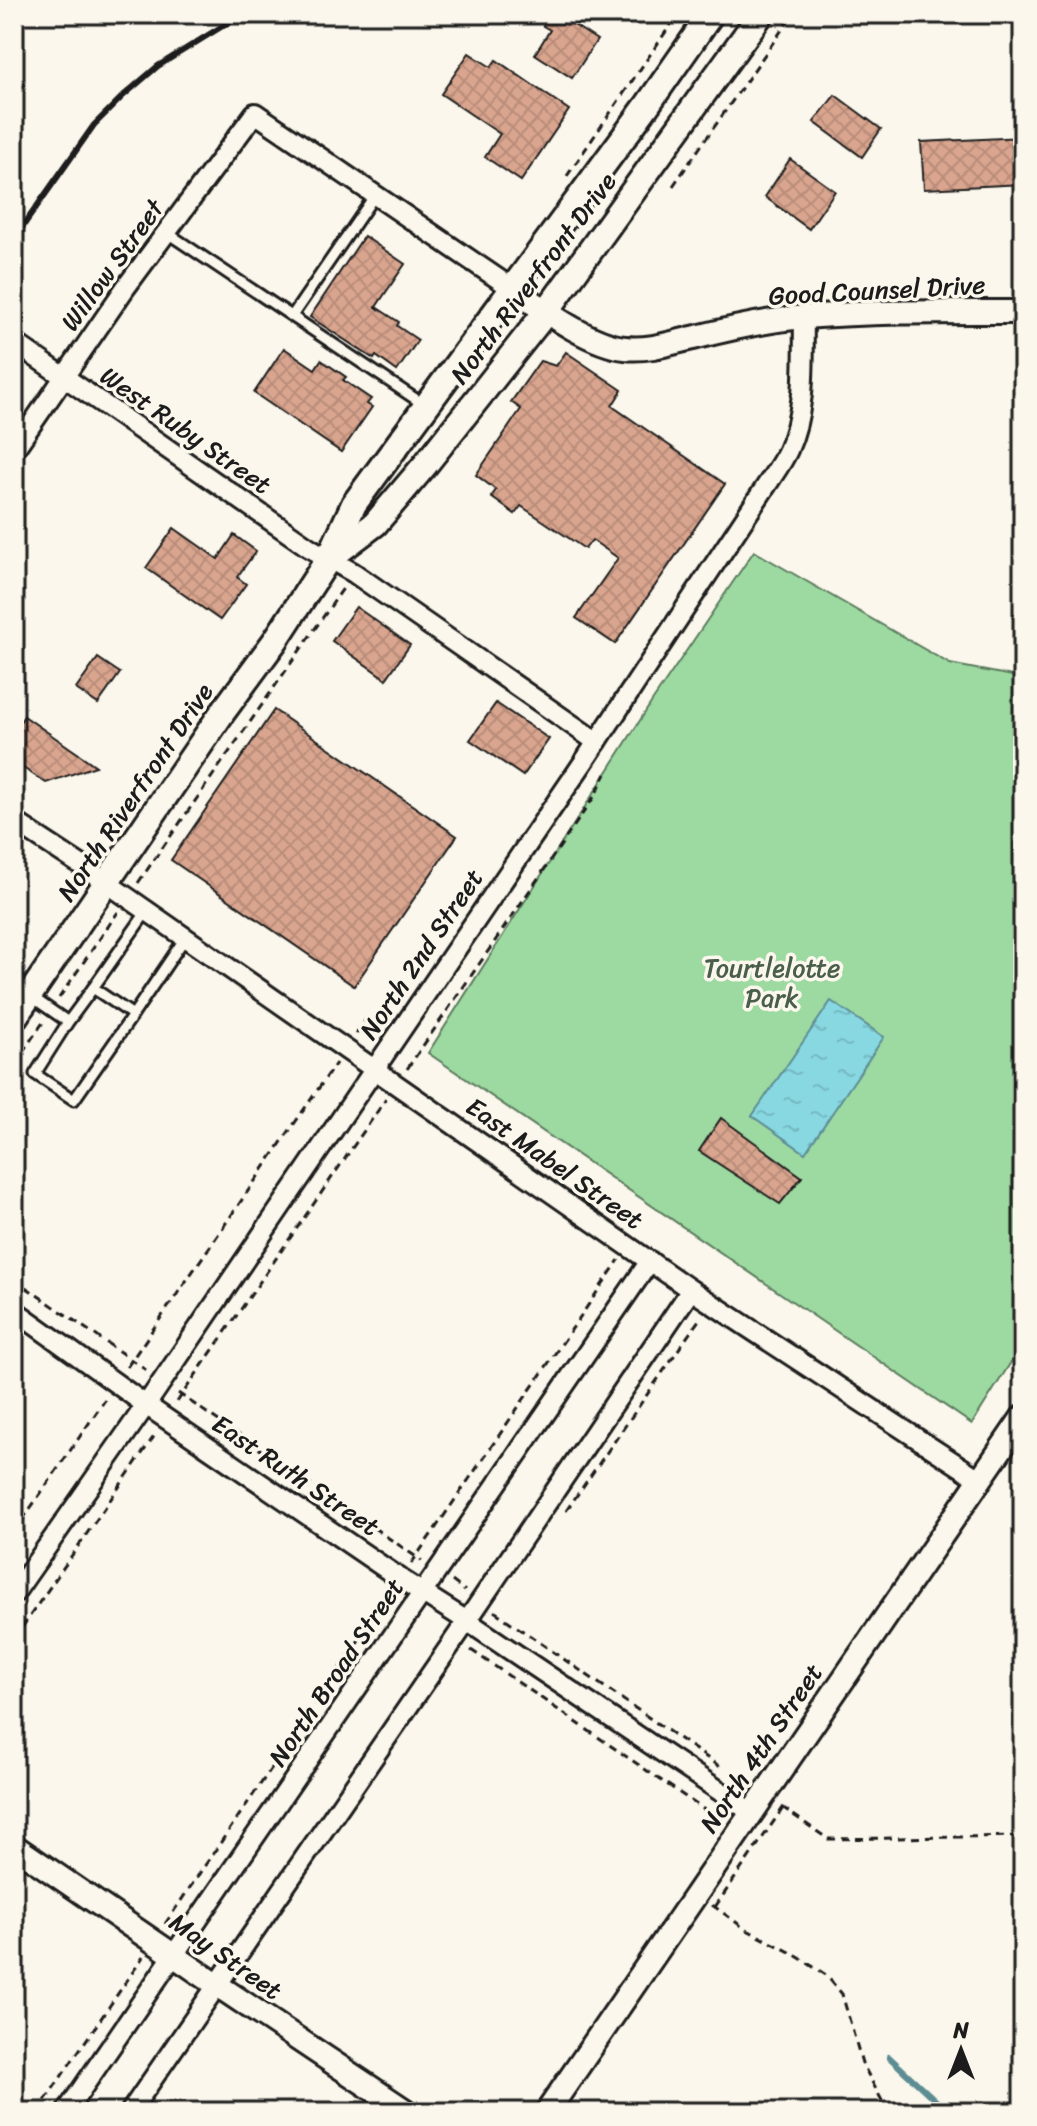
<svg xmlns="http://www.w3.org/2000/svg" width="1037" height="2126" font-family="Sriracha,sans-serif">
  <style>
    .park { fill: #9ddaa1; stroke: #5c7b5e; stroke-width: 2 }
    .water { fill: url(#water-ripples); stroke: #5d8d93; stroke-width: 2 }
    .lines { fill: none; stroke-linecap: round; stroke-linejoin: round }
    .stream { stroke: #5d8d93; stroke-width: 6 }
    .building { fill: url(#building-cross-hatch); stroke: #1c1c1c; stroke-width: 2 }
    .service-casing { stroke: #1c1c1c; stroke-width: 15 }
    .minor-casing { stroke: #1c1c1c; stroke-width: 24 }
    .tertiary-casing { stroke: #1c1c1c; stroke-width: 28 }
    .secondary-casing { stroke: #1c1c1c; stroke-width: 30 }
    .path { stroke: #1c1c1c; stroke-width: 3; stroke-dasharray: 8 6; stroke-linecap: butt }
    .service { stroke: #fbf7ec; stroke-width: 9 }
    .minor { stroke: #fbf7ec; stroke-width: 18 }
    .tertiary { stroke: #fbf7ec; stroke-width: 22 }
    .secondary { stroke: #fbf7ec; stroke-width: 24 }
    .rail { stroke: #1c1c1c; stroke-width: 6 }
    .labels { text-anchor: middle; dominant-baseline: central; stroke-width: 7; stroke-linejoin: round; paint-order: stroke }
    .street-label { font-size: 26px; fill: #1c1c1c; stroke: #fbf7ec }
    .park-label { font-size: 26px; fill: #495e4b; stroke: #fbf7ec }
  </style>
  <defs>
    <pattern id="water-ripples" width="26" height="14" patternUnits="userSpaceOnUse" patternTransform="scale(2)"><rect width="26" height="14" fill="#88d8e2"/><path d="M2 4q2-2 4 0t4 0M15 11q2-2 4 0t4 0" fill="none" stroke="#75b9c1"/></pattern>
    <pattern id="building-cross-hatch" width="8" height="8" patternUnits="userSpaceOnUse" patternTransform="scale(2)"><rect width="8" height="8" fill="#d9a58e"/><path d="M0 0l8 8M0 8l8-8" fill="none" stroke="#ba8d7a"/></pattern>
  </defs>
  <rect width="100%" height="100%" fill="#fbf7ec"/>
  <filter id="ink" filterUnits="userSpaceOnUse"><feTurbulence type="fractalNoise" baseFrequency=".0125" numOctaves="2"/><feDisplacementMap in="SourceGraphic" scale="16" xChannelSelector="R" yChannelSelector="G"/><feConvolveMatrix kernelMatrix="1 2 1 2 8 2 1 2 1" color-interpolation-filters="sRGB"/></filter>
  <g filter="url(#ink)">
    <path class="park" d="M754,551L950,664L1023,678V1343L972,1424L428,1053L653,700Z"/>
    <path class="water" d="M831,1001L884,1037L805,1153L752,1116Z"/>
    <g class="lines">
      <path class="stream" d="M889,2057L948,2112"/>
    </g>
    <g class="building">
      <path d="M551,14H557L597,40L572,78L535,54L550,30L543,26Z"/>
      <path d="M469,53L491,67L496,60L569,110L521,181L485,157L500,134L441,94Z"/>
      <path d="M835,95L881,129L862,157L814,122Z"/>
      <path d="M1023,137V184L924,189L921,142Z"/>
      <path d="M790,159L835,191L809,229L765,197Z"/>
      <path d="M364,236L405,264L376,307L399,322L397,326L418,340L397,371L376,356L374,359L310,317Z"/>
      <path d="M284,348L315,369L321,360L346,377L343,380L371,399L367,404L372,407L341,452L254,393Z"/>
      <path d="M566,352L622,390L612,406L725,484L615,644L576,618L618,558L592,540L585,549L521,506L515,514L491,497L496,490L476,475L521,409L511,402L540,361L556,366Z"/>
      <path d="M174,528L218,559L234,535L256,551L237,577L246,584L220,620L146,568Z"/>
      <path d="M356,607L410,645L386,679L332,641Z"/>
      <path d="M98,658L120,673L98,704L76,689Z"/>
      <path d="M496,703L549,739L523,776L470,740Z"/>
      <path d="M274,710L457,836L354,986L171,860Z"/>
      <path d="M24,716L96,766L46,783L14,762V731Z"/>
      <path d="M721,1118L802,1177L780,1204L699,1151Z"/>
    </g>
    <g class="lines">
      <g class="service-casing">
        <g id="service">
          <path d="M166,232L426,406"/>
          <path d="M292,316L375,195"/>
          <path d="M93,988L147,911"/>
          <path d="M32,997L68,1022L93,988L133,1015L74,1100L35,1074L68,1022"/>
          <path d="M133,1015L185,938"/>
        </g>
      </g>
      <g class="minor-casing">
        <g id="minor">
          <path d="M14,342L310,548L354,573L597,742"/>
          <path d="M14,450L126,287L255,113L513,289"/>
          <path d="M14,821L84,867L691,1290L979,1479"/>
          <path d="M14,1310L146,1405L401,1579L467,1621L751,1812"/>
          <path d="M14,1594L146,1405L585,760L772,477C778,468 784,459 788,450C807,408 803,361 804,317"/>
          <path d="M66,2112L650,1261"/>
          <path d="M130,2112L467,1621L691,1290"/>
        </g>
      </g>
      <g class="tertiary-casing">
        <g id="tertiary">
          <path d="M513,289C542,309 590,345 625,348C649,351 674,342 697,337C732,328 768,320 804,317C877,311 950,312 1023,312"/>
          <path d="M14,1846L217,1985L407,2112"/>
          <path d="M547,2112L1023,1417"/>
        </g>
      </g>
      <g class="secondary-casing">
        <g id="secondary">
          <path d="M331,557L375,524L425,465L546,312L761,14"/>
          <path d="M14,1018L222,713L275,641L329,558L354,504L646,107L711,14"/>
        </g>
      </g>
      <g class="path">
        <path d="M567,176L678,14"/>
        <path d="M673,186L793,14"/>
        <path d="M138,883L344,587"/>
        <path d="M59,998L118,912"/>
        <path d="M356,1034L366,1019"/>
        <path d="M14,1064L44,1021"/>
        <path d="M407,1069L594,797L606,774"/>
        <path d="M14,1279L146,1370"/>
        <path d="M127,1367L336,1063"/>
        <path d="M178,1393L422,1561"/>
        <path d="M177,1402L386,1099"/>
        <path d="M566,1511L701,1317"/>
        <path d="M14,1532L105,1400"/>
        <path d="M411,1564L619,1260"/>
        <path d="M452,1581L465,1591"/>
        <path d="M494,1611L722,1768"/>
        <path d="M14,1639L155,1435"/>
        <path d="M471,1650L722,1822"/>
        <path d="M782,1807L828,1839L1023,1836"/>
        <path d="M712,1905L747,1930L792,1953L826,1975L842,1994L862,2063L888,2112"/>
        <path d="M715,1907L783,1808"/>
        <path d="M165,1924L391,1593"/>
        <path d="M37,2112L143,1957"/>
      </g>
      <use href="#service" class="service"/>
      <use href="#minor" class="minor"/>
      <use href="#tertiary" class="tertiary"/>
      <use href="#secondary" class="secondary"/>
      <path class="rail" d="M14,239L94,125L123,96L158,66L242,14"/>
    </g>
  </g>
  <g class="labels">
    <g class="street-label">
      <text transform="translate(112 265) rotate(-54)">Willow Street</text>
      <text transform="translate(533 278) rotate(-53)">North Riverfront Drive</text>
      <text transform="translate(877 290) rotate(-3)">Good Counsel Drive</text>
      <text transform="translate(186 430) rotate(35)">West Ruby Street</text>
      <text transform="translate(135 792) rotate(-56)">North Riverfront Drive</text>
      <text transform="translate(421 954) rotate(-56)">North 2nd Street</text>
      <text transform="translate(555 1163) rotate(35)">East Mabel Street</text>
      <text transform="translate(296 1475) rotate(34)">East Ruth Street</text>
      <text transform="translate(336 1672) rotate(-56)">North Broad Street</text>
      <text transform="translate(761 1748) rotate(-56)">North 4th Street</text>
      <text transform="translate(226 1956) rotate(35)">May Street</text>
    </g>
    <g class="park-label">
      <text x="772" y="968">Tourtlelotte<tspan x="772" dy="30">Park</tspan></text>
    </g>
  </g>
  <rect width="1037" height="2126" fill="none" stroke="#fbf7ec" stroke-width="48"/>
  <rect x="24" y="24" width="989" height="2078" fill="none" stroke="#1c1c1c" stroke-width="3" filter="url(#ink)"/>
  <g transform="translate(961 2050)" stroke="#fbf7ec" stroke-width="6" paint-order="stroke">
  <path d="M0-6L14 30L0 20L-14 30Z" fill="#1c1c1c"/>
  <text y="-12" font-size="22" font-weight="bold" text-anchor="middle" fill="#1c1c1c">N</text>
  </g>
</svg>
